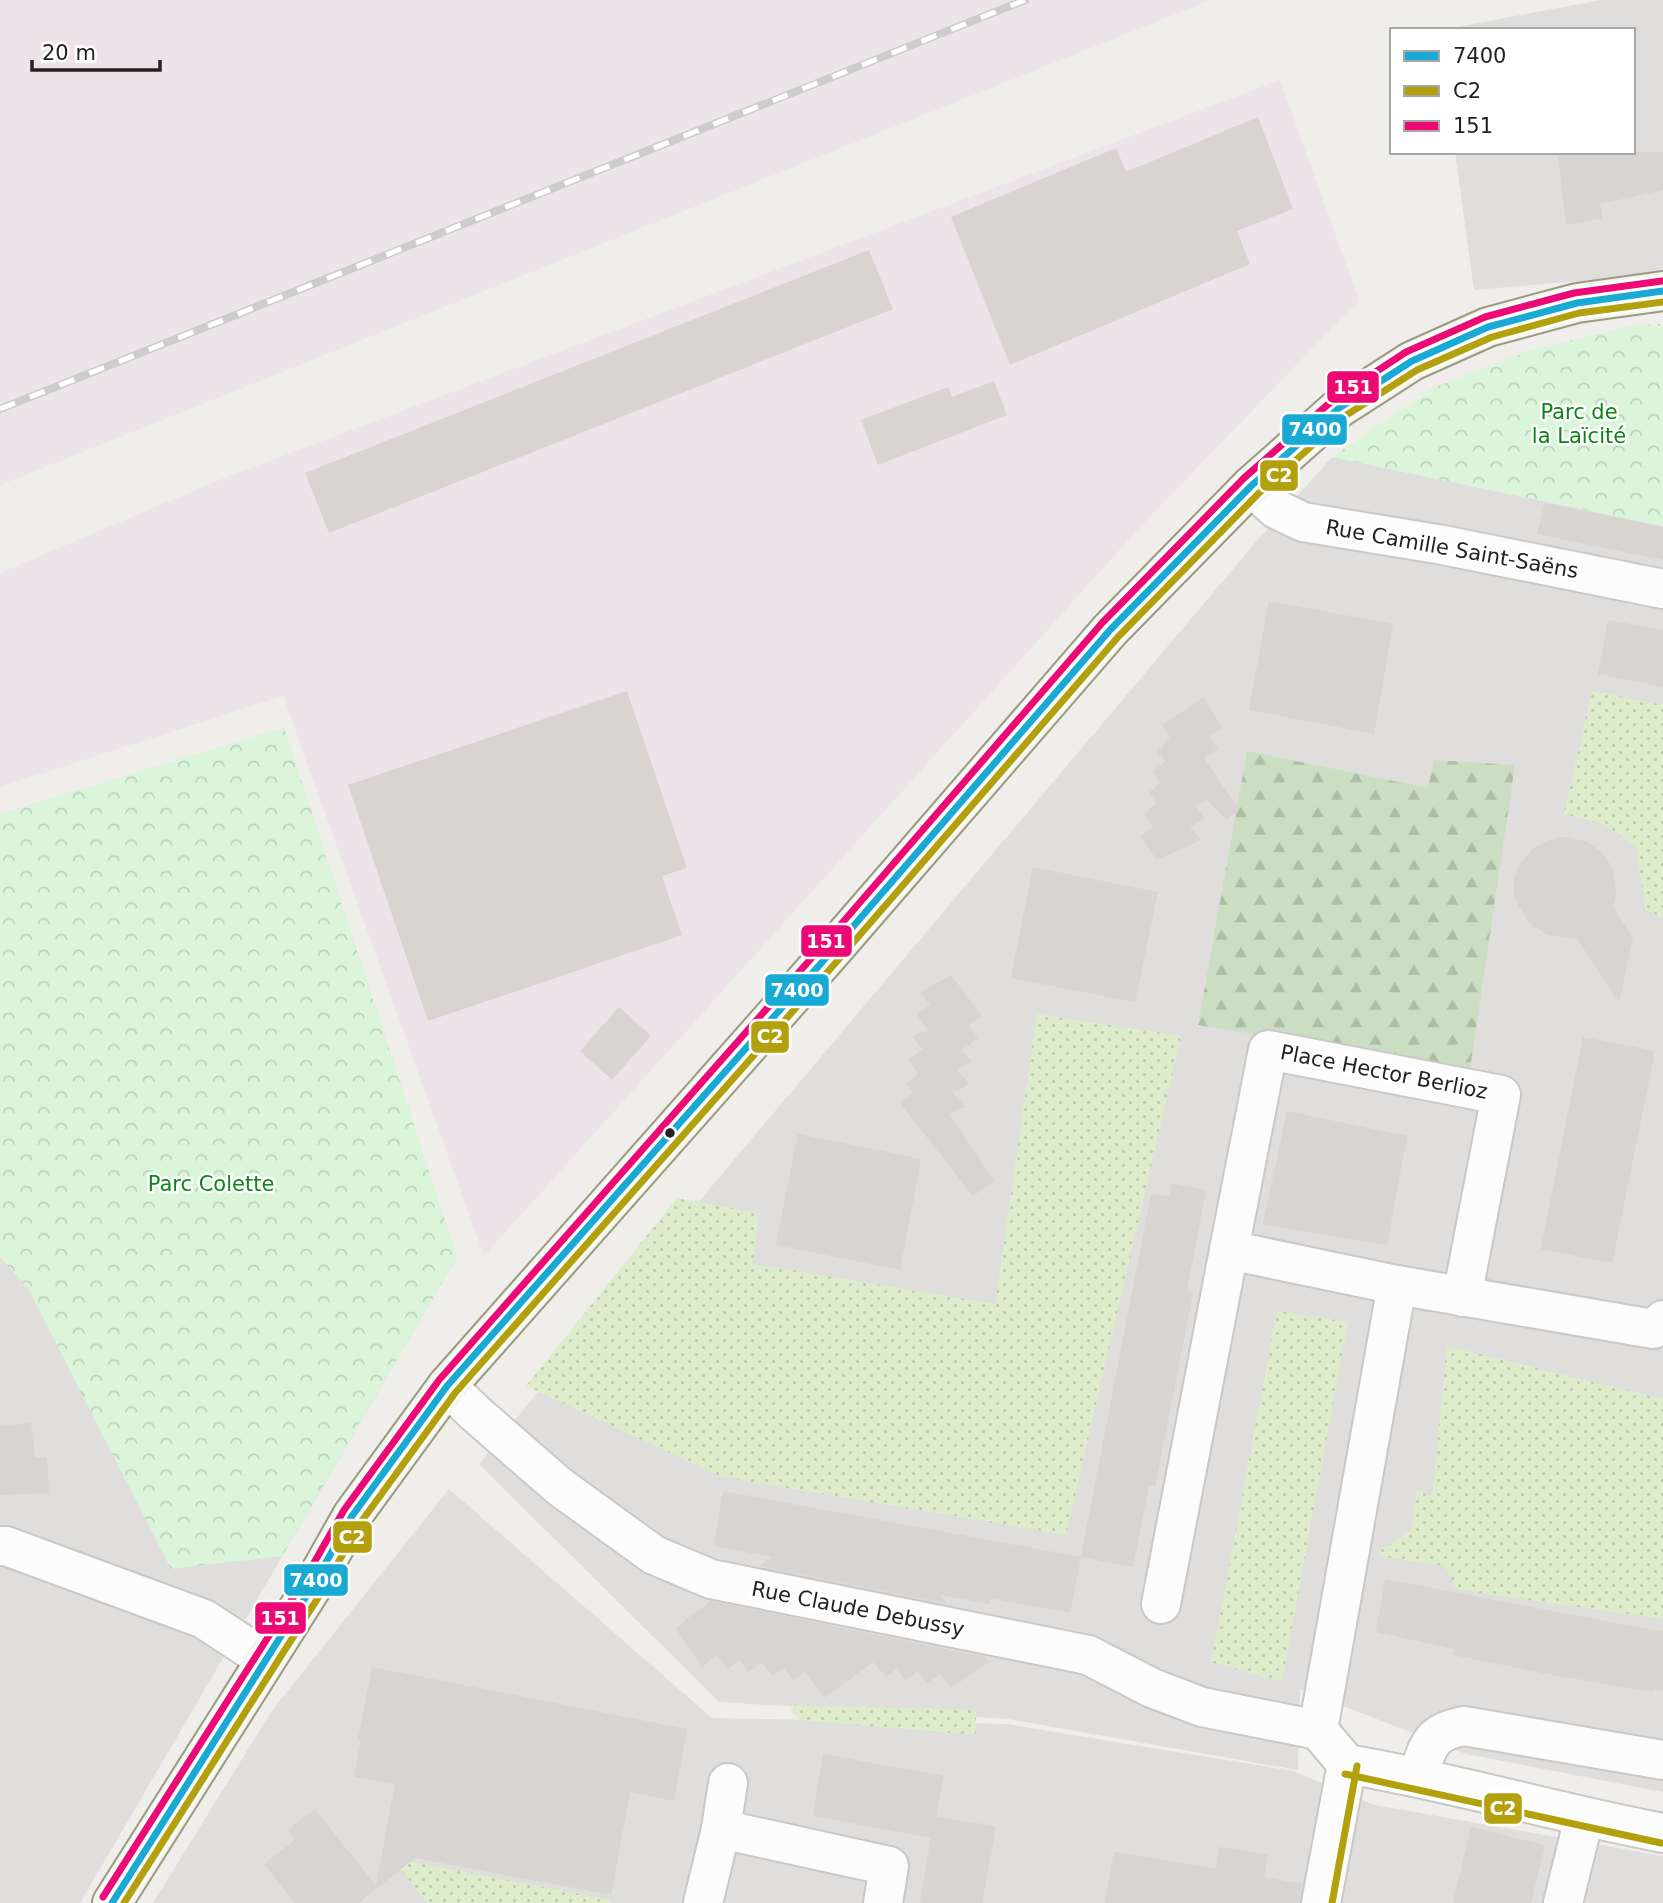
<svg xmlns="http://www.w3.org/2000/svg" width="1663" height="1903" font-family="'DejaVu Sans',sans-serif">
  <style>
    .residential { fill: #dfdedc }
    .industrial { fill: #ede4e9 }
    .grass { fill: url(#grass-dots) }
    .forest { fill: url(#forest-firs) }
    .park { fill: url(#park-crowns) }
    .parking { fill: #e0dfde }
    .building { fill: #d7d4d2 }
    .lines { fill: none; stroke-linecap: round; stroke-linejoin: round }
    .street-casing { stroke: #c9c8c7; stroke-width: 42 }
    .secondary-casing { stroke: #999a82; stroke-width: 42 }
    .street { stroke: #fdfcfc; stroke-width: 38 }
    .secondary { stroke: #f4f4ed; stroke-width: 38 }
    .rail-casing { stroke: #ccc; stroke-width: 8 }
    .rail { stroke: #fff; stroke-width: 5; stroke-dasharray: 16; stroke-linecap: butt }
    .bus-1-casing { stroke: #fff; stroke-width: 12 }
    .bus-2-casing { stroke: #fff; stroke-width: 12 }
    .bus-3-casing { stroke: #fff; stroke-width: 12 }
    .bus-1 { stroke: #18a9d4; stroke-width: 7 }
    .bus-2 { stroke: #b2a10c; stroke-width: 7 }
    .bus-3 { stroke: #ec0975; stroke-width: 7 }
    .bus-dot { fill: #222; stroke: #fff; stroke-width: 2.5 }
    .labels { text-anchor: middle; dominant-baseline: central; stroke-width: 5; stroke-linejoin: round; paint-order: stroke }
    .park-label { font-size: 21px; fill: #0c8416; stroke: #fff }
    .street-label { font-size: 21px; fill: #222; stroke: #fff }
    .line-badge { stroke: #fff; stroke-width: 2.5 }
    .badge-label { font-size: 19px; text-anchor: middle; font-weight: bold; fill: #fff }
  </style>
  <defs>
    <pattern id="grass-dots" width="8" height="8" patternUnits="userSpaceOnUse" patternTransform="scale(1.75)"><rect width="8" height="8" fill="#ddeccb"/><path d="M2 2h.1M6 6h.1" fill="none" stroke="#bdcaae" stroke-width="1.8" stroke-linecap="round"/></pattern>
    <pattern id="forest-firs" width="22" height="20" patternUnits="userSpaceOnUse" patternTransform="scale(1.75)"><rect width="22" height="20" fill="#cbdec1"/><path d="M5 1l3.5 6h-7zM16 11l3.5 6h-7z" fill="#aebea6"/></pattern>
    <pattern id="park-crowns" width="20" height="18" patternUnits="userSpaceOnUse" patternTransform="scale(1.75)"><rect width="20" height="18" fill="#daf5da"/><path d="M2 6a3 3 0 1 1 6 0M12 15a3 3 0 1 1 6 0" fill="none" stroke="#bbd2bb"/></pattern>
  </defs>
  <rect width="100%" height="100%" fill="#f0eeeb"/>
  <g class="residential">
    <path d="M1601,0H1663V274L1474,290L1455,152H1633V30H1441Z"/>
    <path d="M1332,457L1663,526V1792L1466,1754L1300,1689L1298,1770L1008,1719L719,1702L479,1464L543,1386L1255,543Z"/>
    <path d="M284,728L457,1257L80,1903H0V814Z"/>
    <path d="M449,1489L712,1718L1006,1724L1293,1771L1375,1805L1663,1856V1903H153L271,1712Z"/>
  </g>
  <g class="industrial">
    <path d="M0,0H1211L0,485Z"/>
    <path d="M1280,80L1359,300L1141,526L484,1256L283,696L0,787V573L219,480Z"/>
  </g>
  <g class="grass">
    <path d="M1592,691L1663,705V918L1646,910L1636,846L1604,824L1564,814Z"/>
    <path d="M1037,1014L1181,1036L1066,1535L722,1477L526,1386L677,1198L759,1213L753,1264L995,1304Z"/>
    <path d="M1277,1311L1348,1322L1282,1682L1211,1662Z"/>
    <path d="M1447,1346L1663,1399V1619L1458,1590L1444,1566L1380,1556L1378,1552L1411,1530L1417,1490L1432,1496Z"/>
    <path d="M795,1705L976,1710V1735L800,1720L790,1710Z"/>
    <path d="M392,1858L611,1900L610,1903H427Z"/>
  </g>
  <path class="forest" d="M1247,751L1428,788L1434,760L1515,765L1470,1069L1198,1025Z"/>
  <g class="park">
    <path d="M1663,324V526L1332,457L1433,388L1534,349L1635,325Z"/>
    <path d="M284,728L457,1257L282,1556L171,1569L28,1288L0,1257V814Z"/>
  </g>
  <g class="parking">
    <path d="M1453,603L1490,609L1468,743L1433,735Z"/>
    <path d="M648,1840L683,1847L672,1903H635Z"/>
    <path d="M724,1880L824,1903H719Z"/>
  </g>
  <g class="building">
    <path d="M1258,117L1293,209L1237,231L1250,264L1010,365L951,217L1116,148L1126,172Z"/>
    <path d="M1558,152H1663V190L1600,204L1602,218L1566,225Z"/>
    <path d="M869,250L893,309L329,533L305,473Z"/>
    <path d="M994,381L1007,415L878,465L861,420L948,387L952,397Z"/>
    <path d="M1545,503L1663,527V560L1537,534Z"/>
    <path d="M1269,601L1393,624L1374,734L1249,710Z"/>
    <path d="M1608,620L1663,630V687L1598,674Z"/>
    <path d="M627,691L687,868L662,876L682,935L428,1021L348,785Z"/>
    <path d="M1204,697L1222,728L1209,735L1218,749L1204,758L1239,810L1227,820L1206,799L1195,806L1205,818L1190,827L1201,840L1157,860L1140,836L1153,827L1144,814L1157,804L1149,792L1161,783L1153,771L1166,761L1157,752L1170,739L1162,725Z"/>
    <path d="M1557,837H1569L1588,842L1603,854L1612,867L1616,893L1613,907L1633,938L1619,1002L1578,940L1546,934L1529,923L1518,905L1514,894V878L1519,865L1533,848Z"/>
    <path d="M1033,867L1158,892L1135,1002L1011,978Z"/>
    <path d="M951,975L982,1016L969,1025L978,1038L962,1050L973,1062L957,1069L969,1084L953,1093L966,1106L949,1114L994,1181L973,1196L900,1103L913,1093L906,1083L918,1074L908,1059L923,1049L912,1037L928,1030L917,1015L930,1005L920,992Z"/>
    <path d="M619,1007L651,1036L612,1080L580,1051Z"/>
    <path d="M1583,1037L1655,1051L1612,1263L1541,1249Z"/>
    <path d="M1287,1111L1407,1136L1387,1245L1263,1224Z"/>
    <path d="M798,1134L921,1159L900,1270L776,1245Z"/>
    <path d="M1172,1183L1206,1190L1187,1290L1193,1293L1155,1486L1149,1485L1133,1567L1081,1557L1151,1194L1169,1196Z"/>
    <path d="M31,1423L35,1458L47,1457L49,1493L0,1495V1426Z"/>
    <path d="M723,1491L1081,1557L1070,1613L991,1598L990,1604L940,1595L947,1604L759,1566L772,1557L714,1546Z"/>
    <path d="M1385,1579L1663,1632V1691L1654,1689V1692L1553,1675L1453,1655L1454,1649L1376,1632Z"/>
    <path d="M711,1601L985,1657L989,1662L951,1688L940,1674L927,1683L918,1671L905,1680L896,1669L886,1677L873,1662L824,1698L805,1672L793,1680L784,1668L772,1676L762,1663L748,1672L740,1660L728,1669L717,1655L702,1666L675,1628Z"/>
    <path d="M372,1667L687,1729L674,1801L630,1792L611,1895L415,1858L359,1903H295L264,1864L295,1840L288,1830L315,1809L376,1886L395,1784L354,1777L361,1740H358Z"/>
    <path d="M823,1754L944,1776L936,1817L996,1826L982,1903H920L931,1838L813,1816Z"/>
    <path d="M1471,1827L1545,1845L1531,1903H1453Z"/>
    <path d="M1219,1847L1268,1854L1264,1877L1302,1884L1300,1903H1105L1114,1852L1216,1869Z"/>
  </g>
  <g class="lines">
    <g class="street-casing">
      <g id="street">
        <path d="M1251,486L1276,509L1303,522L1443,545L1663,589"/>
        <path d="M1397,1285L1229,1250L1268,1050L1501,1095L1462,1297"/>
        <path d="M447,1386L475,1413L560,1487L654,1555L711,1579L1088,1655L1152,1688L1202,1707L1318,1730"/>
        <path d="M0,1546H6L204,1619L265,1659"/>
        <path d="M1161,1604L1229,1250"/>
        <path d="M1318,1730L1397,1285L1653,1329L1663,1320"/>
        <path d="M1318,1730L1347,1764C1453,1782 1557,1813 1663,1833"/>
        <path d="M1418,1776C1428,1746 1430,1732 1464,1726L1663,1760"/>
        <path d="M721,1829L889,1866L883,1903"/>
        <path d="M703,1903L721,1829L728,1783"/>
        <path d="M1321,1903L1347,1764"/>
        <path d="M1563,1903L1584,1818"/>
      </g>
    </g>
    <g class="secondary-casing">
      <path id="secondary" d="M112,1903L312,1587L352,1516L447,1386L831,952L1110,630L1251,486L1339,408L1412,361L1488,327L1577,303L1663,291"/>
    </g>
    <use href="#street" class="street"/>
    <use href="#secondary" class="secondary"/>
    <g class="rail-casing">
      <path id="rail" d="M0,409L1025,0"/>
    </g>
    <use href="#rail" class="rail"/>
    <g class="bus-1-casing">
      <path id="bus-1" d="M112,1903L312,1587L352,1516L447,1386L831,952L1110,630L1251,486L1339,408L1412,361L1488,327L1577,303L1663,291"/>
    </g>
    <g class="bus-2-casing">
      <g id="bus-2">
        <path d="M1345,1774L1661,1843"/>
        <path d="M124,1903L321,1593L361,1522L455,1393L839,959L1118,637L1258,494L1345,416L1417,370L1492,337L1579,313L1663,302"/>
        <path d="M1332,1903L1357,1766"/>
      </g>
    </g>
    <g class="bus-3-casing">
      <path id="bus-3" d="M103,1897L303,1582L344,1510L439,1380L823,945L1102,623L1244,478L1333,400L1406,352L1485,317L1574,293L1662,281"/>
    </g>
    <use href="#bus-1" class="bus-1"/>
    <use href="#bus-2" class="bus-2"/>
    <use href="#bus-3" class="bus-3"/>
  </g>
  <circle class="bus-dot" cx="670" cy="1133" r="6"/>
  <g class="labels">
    <g class="park-label">
      <text x="1579" y="412">Parc de<tspan x="1579" dy="24">la Laïcité</tspan></text>
      <text x="211" y="1184">Parc Colette</text>
    </g>
    <g class="street-label">
      <text transform="translate(1452 549) rotate(10)">Rue Camille Saint-Saëns</text>
      <text transform="translate(1384 1072) rotate(11)">Place Hector Berlioz</text>
      <text transform="translate(858 1609) rotate(11)">Rue Claude Debussy</text>
    </g>
  </g>
  <g class="line-badge">
    <rect x="1326" y="370" width="54" height="34" rx="7" fill="#ec0975"/>
    <rect x="1281" y="413" width="67" height="33" rx="7" fill="#18a9d4"/>
    <rect x="1259" y="459" width="40" height="33" rx="7" fill="#b2a10c"/>
    <rect x="800" y="924" width="53" height="34" rx="7" fill="#ec0975"/>
    <rect x="764" y="973" width="66" height="34" rx="7" fill="#18a9d4"/>
    <rect x="750" y="1020" width="40" height="34" rx="7" fill="#b2a10c"/>
    <rect x="332" y="1520" width="41" height="34" rx="7" fill="#b2a10c"/>
    <rect x="283" y="1563" width="66" height="34" rx="7" fill="#18a9d4"/>
    <rect x="254" y="1601" width="53" height="34" rx="7" fill="#ec0975"/>
    <rect x="1483" y="1792" width="40" height="33" rx="7" fill="#b2a10c"/>
  </g>
  <g class="badge-label">
    <text x="1353" y="394">151</text>
    <text x="1315" y="436">7400</text>
    <text x="1279" y="482">C2</text>
    <text x="826" y="948">151</text>
    <text x="797" y="997">7400</text>
    <text x="770" y="1043">C2</text>
    <text x="352" y="1544">C2</text>
    <text x="316" y="1587">7400</text>
    <text x="280" y="1625">151</text>
    <text x="1503" y="1815">C2</text>
  </g>
  <rect x="1390" y="28" width="245" height="126" fill="#ffffff" stroke="#a7a7a7" stroke-width="2"/>
  <rect x="1404" y="51" width="35" height="10" fill="#18a9d4" stroke="#a7a7a7" stroke-width="2"/>
  <text x="1453" y="63" font-size="21" fill="#222222">7400</text>
  <rect x="1404" y="86" width="35" height="10" fill="#b2a10c" stroke="#a7a7a7" stroke-width="2"/>
  <text x="1453" y="98" font-size="21" fill="#222222">C2</text>
  <rect x="1404" y="121" width="35" height="10" fill="#ec0975" stroke="#a7a7a7" stroke-width="2"/>
  <text x="1453" y="133" font-size="21" fill="#222222">151</text>
  <path d="M32 60v10h128v-10" fill="none" stroke="#222222" stroke-width="3.5"/>
  <text x="42" y="60" font-size="21" fill="#222222" stroke="#ffffff" stroke-width="5" paint-order="stroke">20 m</text>
</svg>
